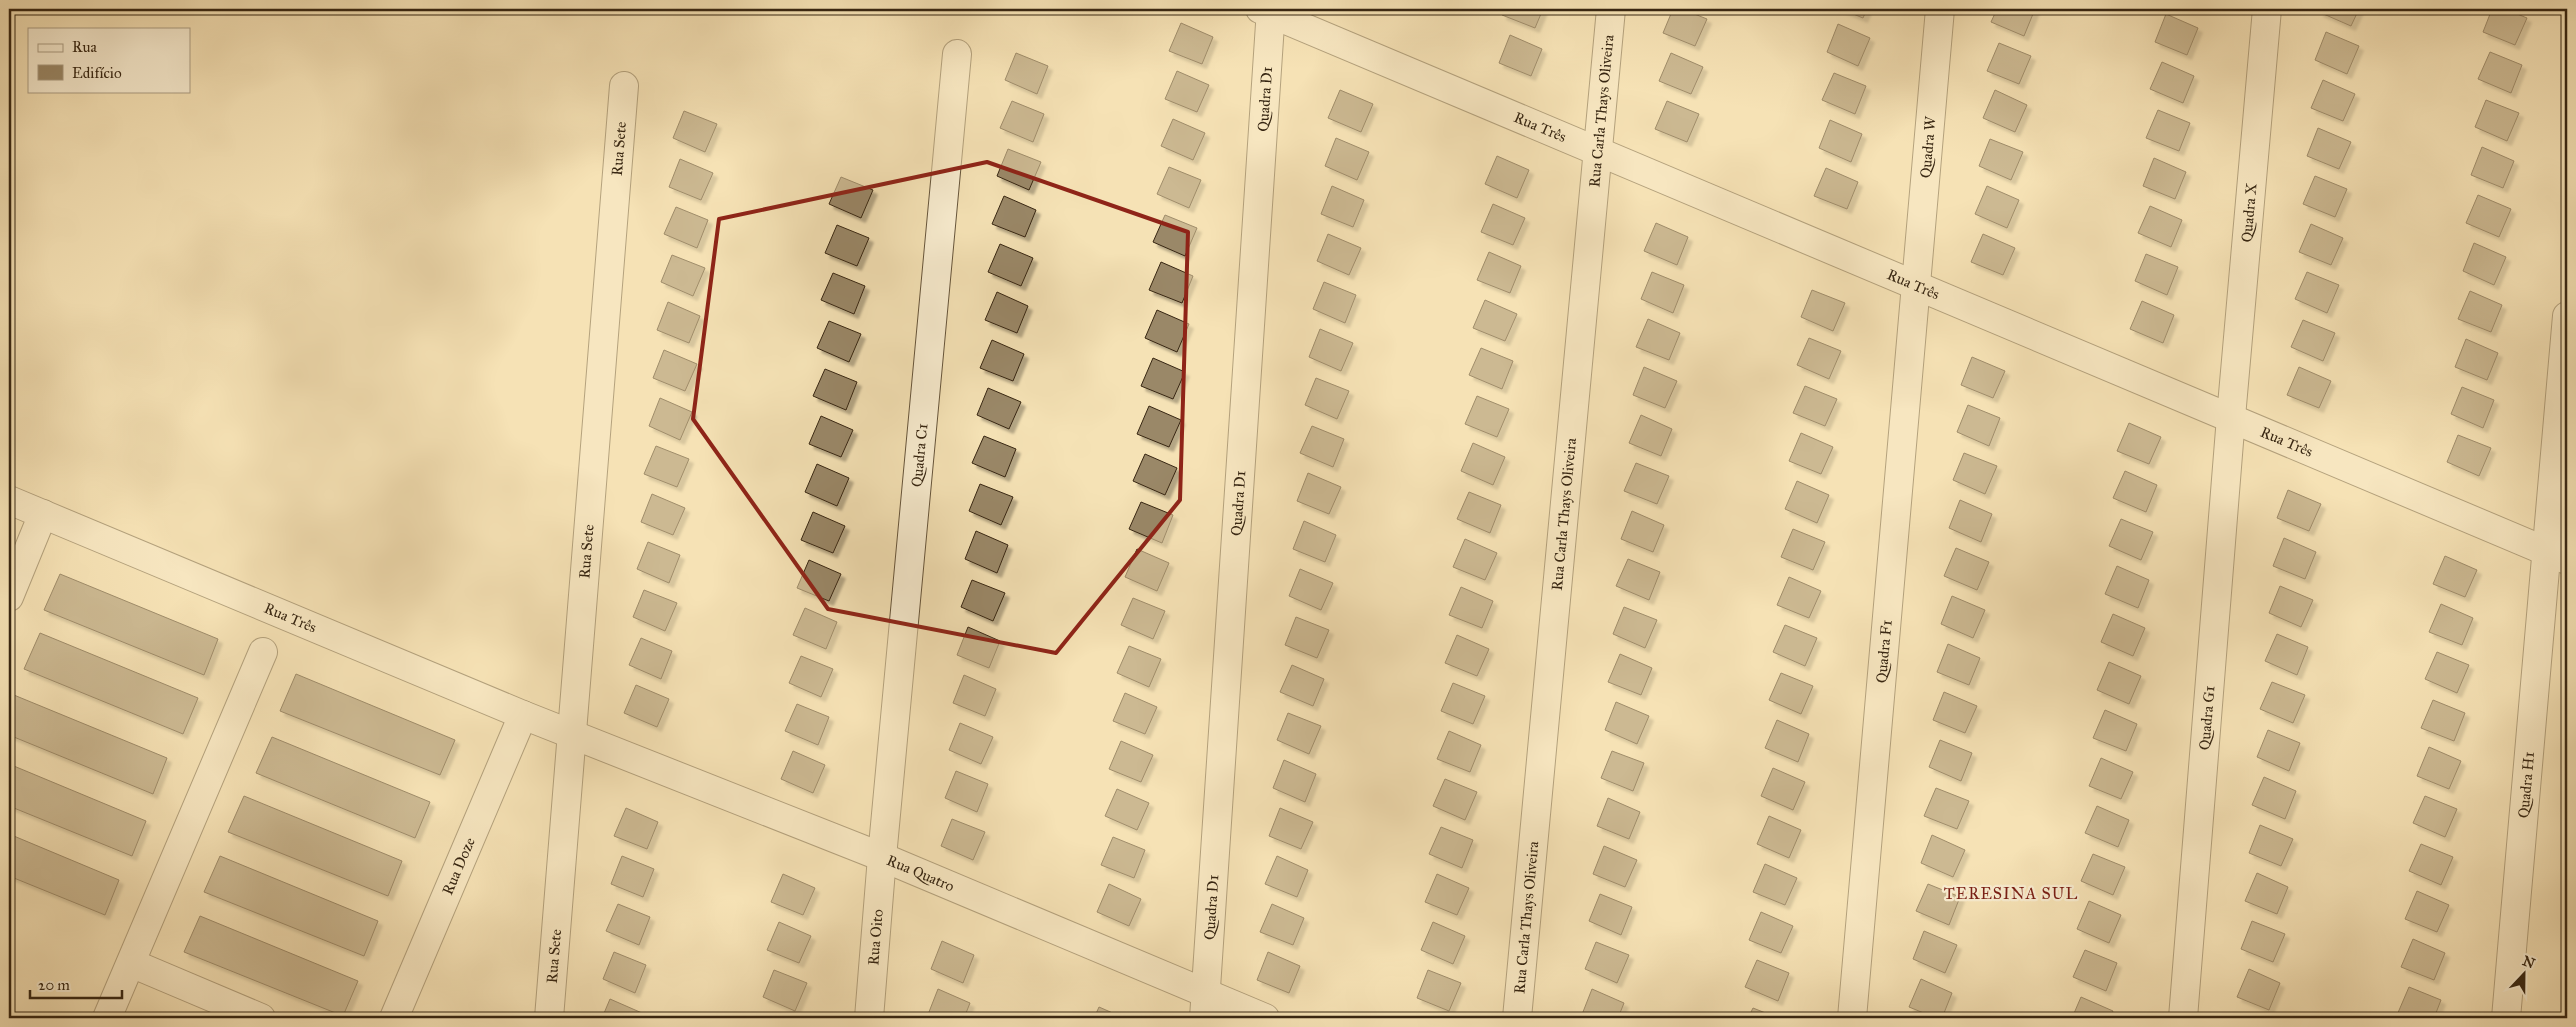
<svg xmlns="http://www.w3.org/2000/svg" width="2576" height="1027" font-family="'IM FELL Great Primer',serif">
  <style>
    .building { fill: #9a8867; stroke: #372612; filter: url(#shadow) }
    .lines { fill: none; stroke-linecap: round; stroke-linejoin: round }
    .minor-casing { stroke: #66553b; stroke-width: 30 }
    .minor { stroke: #f8eccf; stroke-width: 28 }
    .marked { fill: none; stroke: #8f2418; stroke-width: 4; stroke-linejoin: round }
    .labels { text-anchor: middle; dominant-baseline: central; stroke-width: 4.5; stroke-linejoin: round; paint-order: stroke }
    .street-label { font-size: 15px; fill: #372612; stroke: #f8eccf }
    .neighbourhood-label { font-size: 16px; letter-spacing: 1px; fill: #7a1f14; stroke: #f8eccf }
  </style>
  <defs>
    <filter id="shadow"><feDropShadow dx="4.5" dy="4.5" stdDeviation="1" flood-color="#0004"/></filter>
  </defs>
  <rect width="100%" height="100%" fill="#f5e2b5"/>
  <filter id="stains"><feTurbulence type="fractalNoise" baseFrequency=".004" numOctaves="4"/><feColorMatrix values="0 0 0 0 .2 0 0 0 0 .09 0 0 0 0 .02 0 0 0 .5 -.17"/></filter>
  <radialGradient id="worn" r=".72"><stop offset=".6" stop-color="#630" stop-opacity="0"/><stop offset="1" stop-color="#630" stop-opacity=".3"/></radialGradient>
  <g class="building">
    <path d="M1505,9H1543L1535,28L1502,15Z"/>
    <path d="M1673,9H1682L1707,19L1695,46L1663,33Z"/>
    <path d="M1841,9H1867L1863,18Z"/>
    <path d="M1997,9H2035L2024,36L1991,22Z"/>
    <path d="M2321,9H2359L2351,26L2319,12Z"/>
    <path d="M2492,9H2505L2527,18L2515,45L2483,32Z"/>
    <path d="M2166,14L2198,28L2187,55L2155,42Z"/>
    <path d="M1181,23L1213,37L1202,64L1169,51Z"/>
    <path d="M1838,24L1870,38L1858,66L1827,52Z"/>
    <path d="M2326,32L2359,46L2347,74L2315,60Z"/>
    <path d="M1510,35L1542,49L1531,76L1499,63Z"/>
    <path d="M1999,43L2031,56L2019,84L1987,71Z"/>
    <path d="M2490,52L2522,65L2511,93L2478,79Z"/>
    <path d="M1016,53L1048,66L1037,94L1005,80Z"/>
    <path d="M1671,53L1703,67L1691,94L1659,81Z"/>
    <path d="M2162,62L2194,76L2183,103L2150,89Z"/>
    <path d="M1177,71L1209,85L1197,112L1165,99Z"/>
    <path d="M1834,73L1866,86L1855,114L1822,100Z"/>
    <path d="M2323,80L2355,94L2343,121L2311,108Z"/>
    <path d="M1340,90L1373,104L1361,132L1328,118Z"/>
    <path d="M1995,90L2027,105L2015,132L1983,118Z"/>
    <path d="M2486,100L2519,113L2507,141L2475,127Z"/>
    <path d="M1012,101L1044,114L1033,142L1000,128Z"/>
    <path d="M1667,101L1699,114L1687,142L1655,129Z"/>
    <path d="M2158,110L2190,123L2179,151L2146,138Z"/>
    <path d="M684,111L717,124L705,152L673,138Z"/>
    <path d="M1173,119L1205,133L1193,160L1161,146Z"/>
    <path d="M1830,120L1862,134L1851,162L1819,148Z"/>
    <path d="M2318,128L2351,142L2339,169L2307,156Z"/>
    <path d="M1336,138L1369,152L1357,180L1325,166Z"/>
    <path d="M1990,139L2023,152L2011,180L1979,166Z"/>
    <path d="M2482,147L2514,161L2503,188L2471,175Z"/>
    <path d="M1008,149L1041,162L1029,190L997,176Z"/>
    <path d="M1497,156L1529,170L1517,198L1485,184Z"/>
    <path d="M2154,158L2186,172L2175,199L2143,186Z"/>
    <path d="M680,159L713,173L701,200L669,187Z"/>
    <path d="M1169,167L1201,180L1189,208L1157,194Z"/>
    <path d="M1826,168L1858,182L1847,209L1814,196Z"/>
    <path d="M2315,176L2347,189L2335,217L2303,204Z"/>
    <path d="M841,177L873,190L861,218L829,204Z"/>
    <path d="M1332,186L1364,200L1353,227L1321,214Z"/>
    <path d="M1987,186L2019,200L2007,228L1975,214Z"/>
    <path d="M2478,195L2511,209L2499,237L2466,223Z"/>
    <path d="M1004,196L1036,210L1025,237L992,224Z"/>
    <path d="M1493,204L1525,218L1513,245L1481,232Z"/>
    <path d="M2150,206L2182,220L2171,247L2138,233Z"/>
    <path d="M676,207L708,220L697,248L664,234Z"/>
    <path d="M1165,215L1197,228L1185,256L1153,242Z"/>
    <path d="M1656,223L1688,237L1677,265L1644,251Z"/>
    <path d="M2311,224L2343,238L2331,265L2299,252Z"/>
    <path d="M837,225L869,238L857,266L825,253Z"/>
    <path d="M1328,234L1361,248L1349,275L1317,261Z"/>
    <path d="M1983,234L2015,248L2003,275L1971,262Z"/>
    <path d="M2474,243L2506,257L2494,285L2463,271Z"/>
    <path d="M1000,244L1033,258L1021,286L988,272Z"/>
    <path d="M1489,252L1521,266L1510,293L1477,280Z"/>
    <path d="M2146,254L2178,267L2167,295L2135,281Z"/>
    <path d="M672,255L705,268L693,296L661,282Z"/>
    <path d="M1161,262L1193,276L1182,303L1149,290Z"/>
    <path d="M1652,272L1684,285L1673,313L1641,299Z"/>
    <path d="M2307,272L2339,285L2327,313L2295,299Z"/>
    <path d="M833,273L865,286L854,314L821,300Z"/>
    <path d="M1324,282L1356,295L1345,323L1313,309Z"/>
    <path d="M1812,290L1845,303L1833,331L1801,317Z"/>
    <path d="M2470,291L2502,305L2491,332L2458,319Z"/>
    <path d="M997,292L1028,306L1017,333L985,320Z"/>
    <path d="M1485,300L1517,314L1505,341L1473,328Z"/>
    <path d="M2142,301L2174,315L2163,343L2130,329Z"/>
    <path d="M668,302L700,316L689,343L657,330Z"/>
    <path d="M1157,310L1189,324L1177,352L1145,338Z"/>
    <path d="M1648,319L1680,333L1669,360L1636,347Z"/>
    <path d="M2303,320L2335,333L2323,361L2291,347Z"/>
    <path d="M829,321L861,334L849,362L817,348Z"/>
    <path d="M1320,329L1353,343L1341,371L1309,357Z"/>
    <path d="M1809,338L1841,351L1829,379L1797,365Z"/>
    <path d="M2466,339L2498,353L2487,380L2455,367Z"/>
    <path d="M992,340L1024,354L1013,381L980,368Z"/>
    <path d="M1481,348L1513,361L1502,389L1469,375Z"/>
    <path d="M664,350L697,364L685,391L653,378Z"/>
    <path d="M1972,357L2005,371L1993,398L1961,385Z"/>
    <path d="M1153,358L1185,372L1173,399L1141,386Z"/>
    <path d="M1644,367L1677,381L1665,408L1633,395Z"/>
    <path d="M2299,367L2331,381L2319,408L2287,395Z"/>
    <path d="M825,369L857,382L846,410L813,396Z"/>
    <path d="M1316,378L1349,391L1337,419L1305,405Z"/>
    <path d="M1805,386L1837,399L1825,426L1793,413Z"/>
    <path d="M2462,387L2494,400L2483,428L2451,414Z"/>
    <path d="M988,388L1021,402L1009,429L977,415Z"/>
    <path d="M1477,396L1509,409L1497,437L1465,424Z"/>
    <path d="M660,398L692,412L680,440L649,426Z"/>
    <path d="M1968,405L2000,418L1989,446L1957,432Z"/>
    <path d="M1149,406L1181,420L1169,447L1137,434Z"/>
    <path d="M1641,415L1672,429L1661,456L1629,443Z"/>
    <path d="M821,416L853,430L841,457L809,444Z"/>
    <path d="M2129,423L2161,437L2149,464L2117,451Z"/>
    <path d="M1312,426L1344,439L1333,467L1300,453Z"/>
    <path d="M1801,433L1833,447L1821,474L1789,461Z"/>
    <path d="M2458,435L2491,448L2479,476L2447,462Z"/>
    <path d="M984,436L1016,449L1005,477L972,463Z"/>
    <path d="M1473,443L1505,457L1493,485L1461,471Z"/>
    <path d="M656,446L689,459L677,487L644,474Z"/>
    <path d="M1964,453L1997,466L1985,494L1953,480Z"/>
    <path d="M1145,454L1177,468L1165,495L1133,481Z"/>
    <path d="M1636,463L1669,476L1657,504L1624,491Z"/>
    <path d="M817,464L849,478L837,506L805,492Z"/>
    <path d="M2125,471L2157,485L2146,512L2113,498Z"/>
    <path d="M1308,473L1341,487L1329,514L1297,501Z"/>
    <path d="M1797,481L1829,495L1817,523L1785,509Z"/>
    <path d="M980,484L1013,497L1001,525L969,511Z"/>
    <path d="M2288,490L2321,504L2309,531L2277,518Z"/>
    <path d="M1469,492L1501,505L1490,533L1457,519Z"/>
    <path d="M652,494L685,508L673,535L641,522Z"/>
    <path d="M1960,500L1992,514L1981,542L1949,528Z"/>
    <path d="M1141,502L1173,515L1162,543L1129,529Z"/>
    <path d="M1632,511L1664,525L1653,552L1621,539Z"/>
    <path d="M813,512L845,526L833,553L801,540Z"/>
    <path d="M2121,519L2153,532L2141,560L2109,546Z"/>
    <path d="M1304,521L1336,535L1325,562L1293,549Z"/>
    <path d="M1793,529L1825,542L1813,570L1781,557Z"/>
    <path d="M976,531L1008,545L997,573L965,559Z"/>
    <path d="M2284,538L2316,552L2305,579L2273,566Z"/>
    <path d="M1465,539L1497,553L1485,580L1453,567Z"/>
    <path d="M648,542L680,555L669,583L637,569Z"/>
    <path d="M1956,548L1989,562L1977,590L1944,576Z"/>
    <path d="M1137,549L1169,563L1157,591L1125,577Z"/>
    <path d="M2445,556L2477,570L2465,597L2433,584Z"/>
    <path d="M1628,559L1660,572L1649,600L1616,586Z"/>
    <path d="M809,560L841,574L829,601L797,588Z"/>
    <path d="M2117,566L2149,580L2138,608L2105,594Z"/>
    <path d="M1300,569L1333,583L1321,610L1289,596Z"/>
    <path d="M60,574L218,639L204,675L44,610Z"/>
    <path d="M1789,577L1821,591L1809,618L1777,605Z"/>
    <path d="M972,580L1005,593L993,621L961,607Z"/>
    <path d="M2280,586L2313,600L2301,627L2269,613Z"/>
    <path d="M1461,587L1493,601L1482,628L1449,615Z"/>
    <path d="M644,590L677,603L665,631L633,617Z"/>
    <path d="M1952,596L1985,610L1973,638L1941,624Z"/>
    <path d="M1133,598L1165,611L1153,639L1121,625Z"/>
    <path d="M2441,604L2473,618L2462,645L2429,632Z"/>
    <path d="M1624,607L1657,620L1645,648L1613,634Z"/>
    <path d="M805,608L837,622L826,649L793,635Z"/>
    <path d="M2113,614L2145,628L2133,656L2101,642Z"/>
    <path d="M1296,617L1329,630L1317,658L1285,645Z"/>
    <path d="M1785,625L1817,638L1805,666L1773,652Z"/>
    <path d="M968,627L1000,641L989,668L957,655Z"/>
    <path d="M40,633L198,698L183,734L24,669Z"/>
    <path d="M2277,634L2308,647L2297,675L2265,661Z"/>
    <path d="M1457,635L1489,649L1477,676L1445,663Z"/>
    <path d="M641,638L672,651L661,679L629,665Z"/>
    <path d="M1948,644L1980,658L1969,685L1937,672Z"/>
    <path d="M1129,646L1161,659L1149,687L1117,673Z"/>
    <path d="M2437,652L2469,665L2457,693L2425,679Z"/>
    <path d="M1620,654L1652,668L1641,695L1608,682Z"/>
    <path d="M801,656L833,669L821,697L789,683Z"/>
    <path d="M2109,662L2141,676L2129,704L2097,690Z"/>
    <path d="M1292,665L1324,679L1313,706L1280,692Z"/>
    <path d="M1781,673L1813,686L1801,714L1769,700Z"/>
    <path d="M296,674L455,740L440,775L280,711Z"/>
    <path d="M964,675L996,689L985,716L953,703Z"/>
    <path d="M2272,682L2305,695L2293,723L2260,709Z"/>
    <path d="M1453,683L1485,696L1473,724L1441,711Z"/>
    <path d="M636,685L669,699L657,727L624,713Z"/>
    <path d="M1944,692L1977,706L1965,733L1933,720Z"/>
    <path d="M9,693L167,758L153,794L9,735Z"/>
    <path d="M1125,693L1157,707L1145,734L1113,721Z"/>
    <path d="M2433,700L2465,713L2454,741L2421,728Z"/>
    <path d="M1616,702L1649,716L1637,744L1605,730Z"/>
    <path d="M797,704L829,717L818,745L785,731Z"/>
    <path d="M2105,710L2137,724L2126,751L2093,738Z"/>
    <path d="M1288,713L1321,726L1309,754L1277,740Z"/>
    <path d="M1777,720L1809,734L1798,762L1765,748Z"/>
    <path d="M960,723L993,737L981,764L949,750Z"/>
    <path d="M2268,730L2300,743L2289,771L2257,757Z"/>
    <path d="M1449,731L1481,745L1470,772L1437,759Z"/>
    <path d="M272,737L430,802L415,838L256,773Z"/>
    <path d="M1940,740L1972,753L1961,781L1929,767Z"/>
    <path d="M1121,741L1153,755L1141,782L1109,769Z"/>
    <path d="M2429,747L2461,761L2449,789L2417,776Z"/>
    <path d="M793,751L825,765L813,793L781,779Z"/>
    <path d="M1612,751L1644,763L1633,791L1601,778Z"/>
    <path d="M2101,758L2133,772L2121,799L2089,786Z"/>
    <path d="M1284,760L1316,774L1305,802L1273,788Z"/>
    <path d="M9,764L146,821L132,856L9,806Z"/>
    <path d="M1773,768L1805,782L1793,810L1761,796Z"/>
    <path d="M956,771L988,784L977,812L945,798Z"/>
    <path d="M2264,777L2296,791L2285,819L2252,805Z"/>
    <path d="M1445,779L1477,792L1465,820L1433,806Z"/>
    <path d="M1936,788L1969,801L1957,829L1924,816Z"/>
    <path d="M1117,789L1149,803L1137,830L1105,816Z"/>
    <path d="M244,796L402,861L388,896L228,832Z"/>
    <path d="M2425,796L2457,809L2445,837L2413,823Z"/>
    <path d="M1608,798L1640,812L1629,839L1597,826Z"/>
    <path d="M2097,806L2129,820L2118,847L2085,833Z"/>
    <path d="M626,808L658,822L647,849L614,836Z"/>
    <path d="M1280,808L1313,822L1301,849L1269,836Z"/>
    <path d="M1769,816L1801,830L1789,858L1757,844Z"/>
    <path d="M952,819L985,832L973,860L941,846Z"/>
    <path d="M2260,825L2293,839L2281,866L2249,853Z"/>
    <path d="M1441,827L1473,840L1462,868L1429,854Z"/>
    <path d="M9,834L119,880L105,915L9,876Z"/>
    <path d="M1932,835L1965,850L1953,877L1921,863Z"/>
    <path d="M1113,837L1145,850L1134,878L1101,865Z"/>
    <path d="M2421,844L2453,857L2441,885L2409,871Z"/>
    <path d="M1604,846L1637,860L1625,887L1593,874Z"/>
    <path d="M2093,854L2125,867L2113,895L2081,881Z"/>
    <path d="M220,856L378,921L364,956L204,892Z"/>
    <path d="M622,856L654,869L643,897L611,884Z"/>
    <path d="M1277,856L1308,870L1297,897L1265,884Z"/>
    <path d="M1765,864L1797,878L1785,905L1753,892Z"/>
    <path d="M2257,873L2288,887L2277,914L2245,901Z"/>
    <path d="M783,874L815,888L803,915L771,902Z"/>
    <path d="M1437,874L1469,888L1457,915L1425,902Z"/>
    <path d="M1109,884L1141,899L1129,926L1097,912Z"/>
    <path d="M1928,884L1960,897L1949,925L1916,911Z"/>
    <path d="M2417,891L2449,905L2437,932L2405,919Z"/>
    <path d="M1600,894L1632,907L1621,935L1589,921Z"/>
    <path d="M2089,901L2121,915L2109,943L2077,929Z"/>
    <path d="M618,904L650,917L639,945L606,931Z"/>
    <path d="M1272,904L1304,918L1293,945L1260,932Z"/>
    <path d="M1761,912L1793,926L1781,953L1749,940Z"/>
    <path d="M200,916L358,981L343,1016L184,952Z"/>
    <path d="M2252,921L2285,934L2273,962L2241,949Z"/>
    <path d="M779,922L811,936L799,963L767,950Z"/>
    <path d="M1433,922L1465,936L1453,964L1421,950Z"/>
    <path d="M1924,931L1957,945L1945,973L1913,959Z"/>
    <path d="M2413,939L2445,953L2434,980L2401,967Z"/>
    <path d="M942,941L974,955L963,983L931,969Z"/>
    <path d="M1596,942L1629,955L1617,983L1585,969Z"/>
    <path d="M2085,950L2117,963L2106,991L2073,977Z"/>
    <path d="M614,952L646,965L635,993L603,979Z"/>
    <path d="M1268,952L1300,966L1289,993L1257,980Z"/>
    <path d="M1757,960L1789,973L1778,1001L1745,987Z"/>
    <path d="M2249,969L2280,983L2269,1010L2237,997Z"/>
    <path d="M774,970L807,983L795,1011L763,997Z"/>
    <path d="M1428,970L1461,983L1449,1011L1417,998Z"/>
    <path d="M1921,979L1952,993L1942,1018H1936L1909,1007Z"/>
    <path d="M2409,987L2441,1000L2434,1018H2405L2397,1015Z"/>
    <path d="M938,989L970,1003L964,1018L927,1017Z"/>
    <path d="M1592,989L1624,1003L1618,1018L1581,1017Z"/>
    <path d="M2081,997L2113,1011L2110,1018H2072Z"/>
    <path d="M610,999L642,1013L640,1018H602Z"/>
    <path d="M1099,1007L1124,1018H1094Z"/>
    <path d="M1753,1008L1778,1018H1748Z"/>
  </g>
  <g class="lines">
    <g class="minor-casing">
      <g id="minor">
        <path id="s1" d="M1260,9L2567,560"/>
        <path id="s2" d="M9,500L523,715L882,857L1265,1018"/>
        <path d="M9,597L43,514"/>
        <path d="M131,963L261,1018"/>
        <path d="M107,1018L263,652"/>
        <path id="s3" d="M394,1018L523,715"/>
        <path id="s4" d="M549,1018L624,86"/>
        <path id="s5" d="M869,1018L882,857L957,54"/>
        <path id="s6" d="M1204,1018L1271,9"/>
        <path id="s7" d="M1517,1018L1611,9"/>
        <path id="s8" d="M1852,1018L1940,9"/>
        <path id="s9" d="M2183,1018L2231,417L2267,9"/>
        <path id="s10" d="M2506,1018L2567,316"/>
      </g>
    </g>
    <use href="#minor" class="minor"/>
  </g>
  <path d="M0 0H2576V1027H0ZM987,162L1188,232L1180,500L1056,653L828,609L693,419L719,219Z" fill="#f5e2b5" fill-opacity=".55" fill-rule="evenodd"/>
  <path class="marked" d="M987,162L1188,232L1180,500L1056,653L828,609L693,419L719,219Z"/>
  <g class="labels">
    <g class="street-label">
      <text stroke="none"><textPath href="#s6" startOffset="921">Quadra D1</textPath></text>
      <text stroke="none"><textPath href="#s7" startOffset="911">Rua Carla Thays Oliveira</textPath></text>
      <text stroke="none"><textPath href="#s1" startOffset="304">Rua Três</textPath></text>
      <text stroke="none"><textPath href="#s8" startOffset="874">Quadra W</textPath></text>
      <text stroke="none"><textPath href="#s4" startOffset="872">Rua Sete</textPath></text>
      <text stroke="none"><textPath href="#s9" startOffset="808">Quadra X</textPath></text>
      <text stroke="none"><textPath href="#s1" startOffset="709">Rua Três</textPath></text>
      <text stroke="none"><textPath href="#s1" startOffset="1114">Rua Três</textPath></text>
      <text stroke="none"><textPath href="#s5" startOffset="565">Quadra C1</textPath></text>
      <text stroke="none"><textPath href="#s6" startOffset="516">Quadra D1</textPath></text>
      <text stroke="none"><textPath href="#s7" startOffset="506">Rua Carla Thays Oliveira</textPath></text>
      <text stroke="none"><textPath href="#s4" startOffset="468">Rua Sete</textPath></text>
      <text stroke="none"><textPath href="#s2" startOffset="305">Rua Três</textPath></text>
      <text stroke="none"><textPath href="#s8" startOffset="368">Quadra F1</textPath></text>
      <text stroke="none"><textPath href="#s9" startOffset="301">Quadra G1</textPath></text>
      <text stroke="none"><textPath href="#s10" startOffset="234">Quadra H1</textPath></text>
      <text stroke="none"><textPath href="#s3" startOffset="165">Rua Doze</textPath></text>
      <text stroke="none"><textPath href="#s2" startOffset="985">Rua Quatro</textPath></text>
      <text stroke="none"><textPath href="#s6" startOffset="111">Quadra D1</textPath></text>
      <text stroke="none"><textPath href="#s7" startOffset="101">Rua Carla Thays Oliveira</textPath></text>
      <text stroke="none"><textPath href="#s5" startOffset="81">Rua Oito</textPath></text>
      <text stroke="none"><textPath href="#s4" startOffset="62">Rua Sete</textPath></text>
    </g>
    <g class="neighbourhood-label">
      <text x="2011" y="893">TERESINA SUL</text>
    </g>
  </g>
  <rect width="2576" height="1027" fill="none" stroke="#f5e2b5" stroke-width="30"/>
  <rect x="10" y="10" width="2556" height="1007" fill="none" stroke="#372612" stroke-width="2.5"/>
  <rect x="15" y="15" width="2546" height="997" fill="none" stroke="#372612"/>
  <rect x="28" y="28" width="162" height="65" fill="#f8eccf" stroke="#ab9d83"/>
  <rect x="38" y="44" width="25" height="8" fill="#f8eccf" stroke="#ab9d83"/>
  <text x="72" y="52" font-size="15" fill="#372612">Rua</text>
  <rect x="38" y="65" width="25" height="15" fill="#9a8867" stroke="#ab9d83"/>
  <text x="72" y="78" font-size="15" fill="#372612">Edifício</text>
  <g transform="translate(2524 974) rotate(22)" stroke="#f8eccf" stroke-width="4" paint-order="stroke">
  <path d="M0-4L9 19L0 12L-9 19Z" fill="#372612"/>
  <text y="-8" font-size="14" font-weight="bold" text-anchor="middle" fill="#372612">N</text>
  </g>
  <path d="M30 990v8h92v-8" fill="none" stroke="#372612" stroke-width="2.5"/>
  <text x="38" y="990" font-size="15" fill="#372612" stroke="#f8eccf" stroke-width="4" paint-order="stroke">20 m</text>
  <rect width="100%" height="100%" filter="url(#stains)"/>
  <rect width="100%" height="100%" fill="url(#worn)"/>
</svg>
